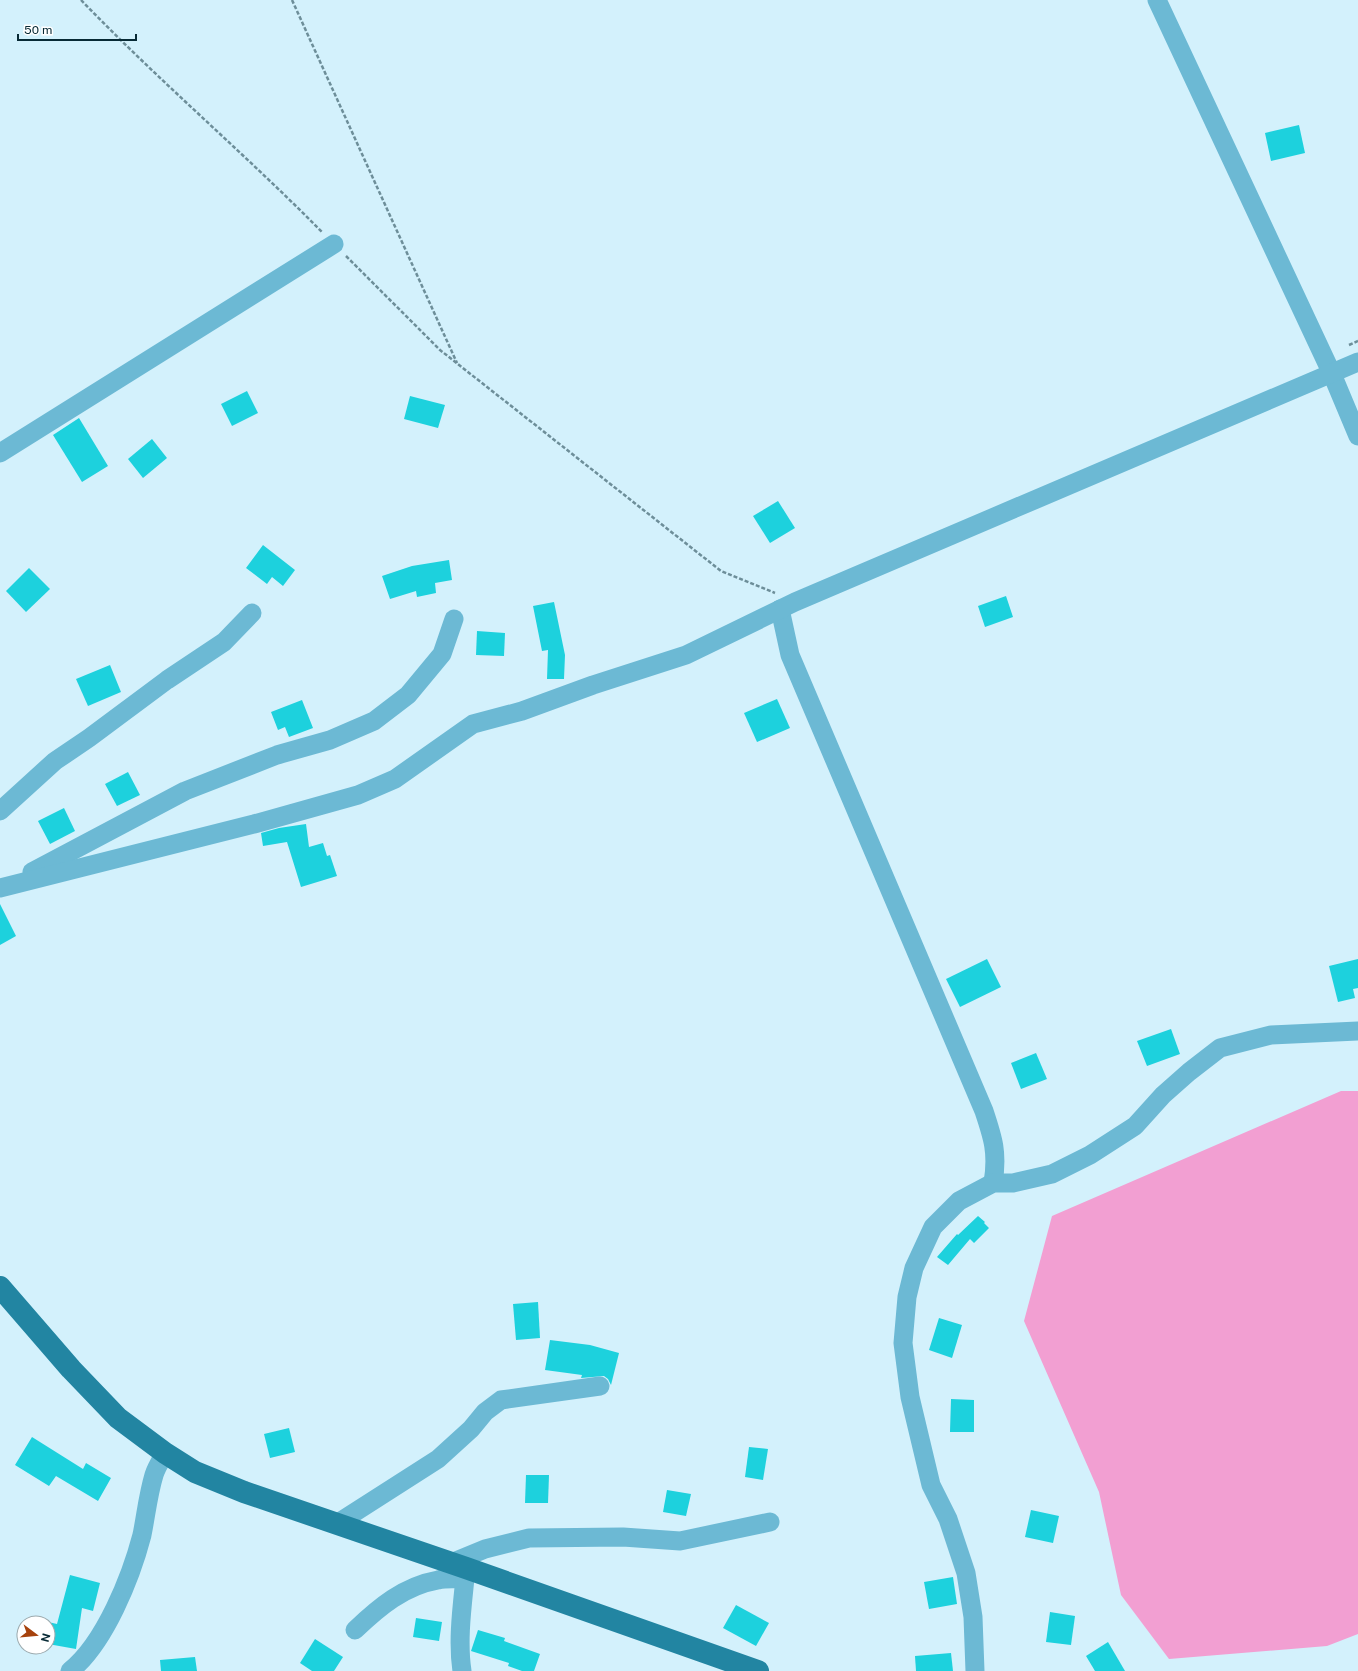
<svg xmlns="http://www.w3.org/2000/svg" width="1358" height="1671" font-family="'Public Sans',sans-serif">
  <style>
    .green { fill: #f29fd2 }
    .building { fill: #1dd1dd }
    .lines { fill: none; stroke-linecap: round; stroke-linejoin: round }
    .path { stroke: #6d8e99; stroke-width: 2.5; stroke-dasharray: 4 2; stroke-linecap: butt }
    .minor { stroke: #6cb9d4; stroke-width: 19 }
    .major { stroke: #2285a2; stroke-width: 22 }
  </style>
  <rect width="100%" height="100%" fill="#d3f1fc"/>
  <path class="green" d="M1341,1091H1358V1634L1327,1646L1169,1659L1121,1595L1099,1492L1024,1321L1052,1216Z"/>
  <g class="building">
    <path d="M1299,125L1305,153L1271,161L1265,133Z"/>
    <path d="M247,391L258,413L232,426L221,404Z"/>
    <path d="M410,396L445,405L438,428L404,419Z"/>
    <path d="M79,418L108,466L82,482L53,435Z"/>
    <path d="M152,439L167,458L143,478L128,459Z"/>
    <path d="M778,501L795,528L770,543L753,516Z"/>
    <path d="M263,545L295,570L283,586L272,577L267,584L246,568Z"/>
    <path d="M449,560L452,580L435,583L436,593L417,597L416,591L390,599L382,576L412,566Z"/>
    <path d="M29,568L50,589L26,612L6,591Z"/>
    <path d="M1006,596L1013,617L985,627L978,606Z"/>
    <path d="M554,602L565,655L564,679H547L548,650L542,651L533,606Z"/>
    <path d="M477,631L505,633L504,656L476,655Z"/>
    <path d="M110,665L121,692L88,706L76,679Z"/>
    <path d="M777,699L790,728L757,742L744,713Z"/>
    <path d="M302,700L313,728L289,737L285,727L278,730L271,712Z"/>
    <path d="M128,772L140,795L117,806L105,784Z"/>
    <path d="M64,808L75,831L50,844L38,821Z"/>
    <path d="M306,824L309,847L323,843L327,856L330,855L337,876L301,887L287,842L263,846L261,833L279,828Z"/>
    <path d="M0,904L16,936L0,945Z"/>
    <path d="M987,959L1001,987L960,1007L946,979Z"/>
    <path d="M1358,959V988L1353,989L1355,998L1338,1002L1329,966Z"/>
    <path d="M1171,1029L1180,1054L1147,1066L1137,1041Z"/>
    <path d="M1036,1053L1047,1079L1021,1089L1011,1063Z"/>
    <path d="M978,1216L985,1222L984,1223L989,1228L974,1243L970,1239L948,1265L937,1257L957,1234L958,1235Z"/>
    <path d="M538,1302L540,1338L516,1340L513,1304Z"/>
    <path d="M939,1318L962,1325L952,1358L929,1350Z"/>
    <path d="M550,1340L590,1345L619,1353L611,1385L608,1379L604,1376L581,1378L582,1375L545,1370Z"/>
    <path d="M951,1399L974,1400V1432H950Z"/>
    <path d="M289,1428L295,1452L270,1458L264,1434Z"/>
    <path d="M32,1437L83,1469L86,1463L111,1478L98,1501L56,1476L49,1486L15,1465Z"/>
    <path d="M749,1447L768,1449L763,1480L745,1477Z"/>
    <path d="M526,1475H549L548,1503H525Z"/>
    <path d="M667,1490L691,1494L686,1516L663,1512Z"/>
    <path d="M1031,1510L1059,1516L1053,1543L1025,1537Z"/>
    <path d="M70,1575L100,1583L93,1611L82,1608L76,1649L48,1644V1622L57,1624Z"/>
    <path d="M953,1577L957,1604L929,1609L924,1582Z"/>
    <path d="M736,1605L769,1623L756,1646L723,1628Z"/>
    <path d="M1050,1612L1075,1616L1071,1645L1046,1642Z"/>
    <path d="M416,1618L442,1622L439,1641L413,1637Z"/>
    <path d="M478,1630L505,1638L504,1641L540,1654L534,1671H522L508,1666L509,1663L471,1651Z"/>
    <path d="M315,1639L343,1657L334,1671H312L300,1663Z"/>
    <path d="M1108,1642L1125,1671H1095L1086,1656Z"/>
    <path d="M951,1653L953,1671H916L915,1656Z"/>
    <path d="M195,1657L197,1671H161L160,1660Z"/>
  </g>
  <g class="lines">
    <g class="path">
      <path d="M81,0C158,80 244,153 322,232"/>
      <path d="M292,0L457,363"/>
      <path d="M346,256L440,350L721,571L775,593"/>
      <path d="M1349,345L1358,341"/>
    </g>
    <g class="minor">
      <path d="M1157,0L1332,374L1358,436"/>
      <path d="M0,453L334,244"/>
      <path d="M780,609L790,655L984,1111C993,1138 998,1153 993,1183"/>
      <path d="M0,811L55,761L89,738L167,680L224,642L252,613"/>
      <path d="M32,872L185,791L277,755L330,740L374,721L408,695L442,654L454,619"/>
      <path d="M0,888L254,824L358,795L395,779L473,724L522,711L593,685L686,655L795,602L1358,362"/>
      <path d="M338,1523L438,1459L471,1429L485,1412L501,1400L600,1386"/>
      <path d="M451,1563L485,1549L529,1538L623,1537L680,1541L770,1522"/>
      <path d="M355,1630C379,1607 404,1586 438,1580C446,1578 456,1579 465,1579"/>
      <path d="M70,1671C105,1643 131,1577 142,1535C146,1515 148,1495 154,1475C156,1468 161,1460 165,1453"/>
      <path d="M462,1671C457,1638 463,1601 466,1568"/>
      <path d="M975,1671L973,1617L966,1573L948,1519L931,1485L910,1397L903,1343L907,1297L914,1268L933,1227L959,1201L993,1183H1013L1052,1174L1090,1155L1135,1126L1163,1095L1189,1072L1220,1048L1271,1035L1358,1031"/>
    </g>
    <path class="major" d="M0,1287L71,1369L118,1418L165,1453L195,1472L244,1492L466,1568L758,1671"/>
  </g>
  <g transform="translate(36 1635) rotate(106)"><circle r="19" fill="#ffffff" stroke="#9caaae"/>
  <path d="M0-3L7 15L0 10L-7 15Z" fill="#a6420d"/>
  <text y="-6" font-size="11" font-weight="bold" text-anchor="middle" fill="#072a35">N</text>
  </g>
  <path d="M18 34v6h118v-6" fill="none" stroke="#072a35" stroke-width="2"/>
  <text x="24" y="34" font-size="12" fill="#072a35" stroke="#ffffff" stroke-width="3" paint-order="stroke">50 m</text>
</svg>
